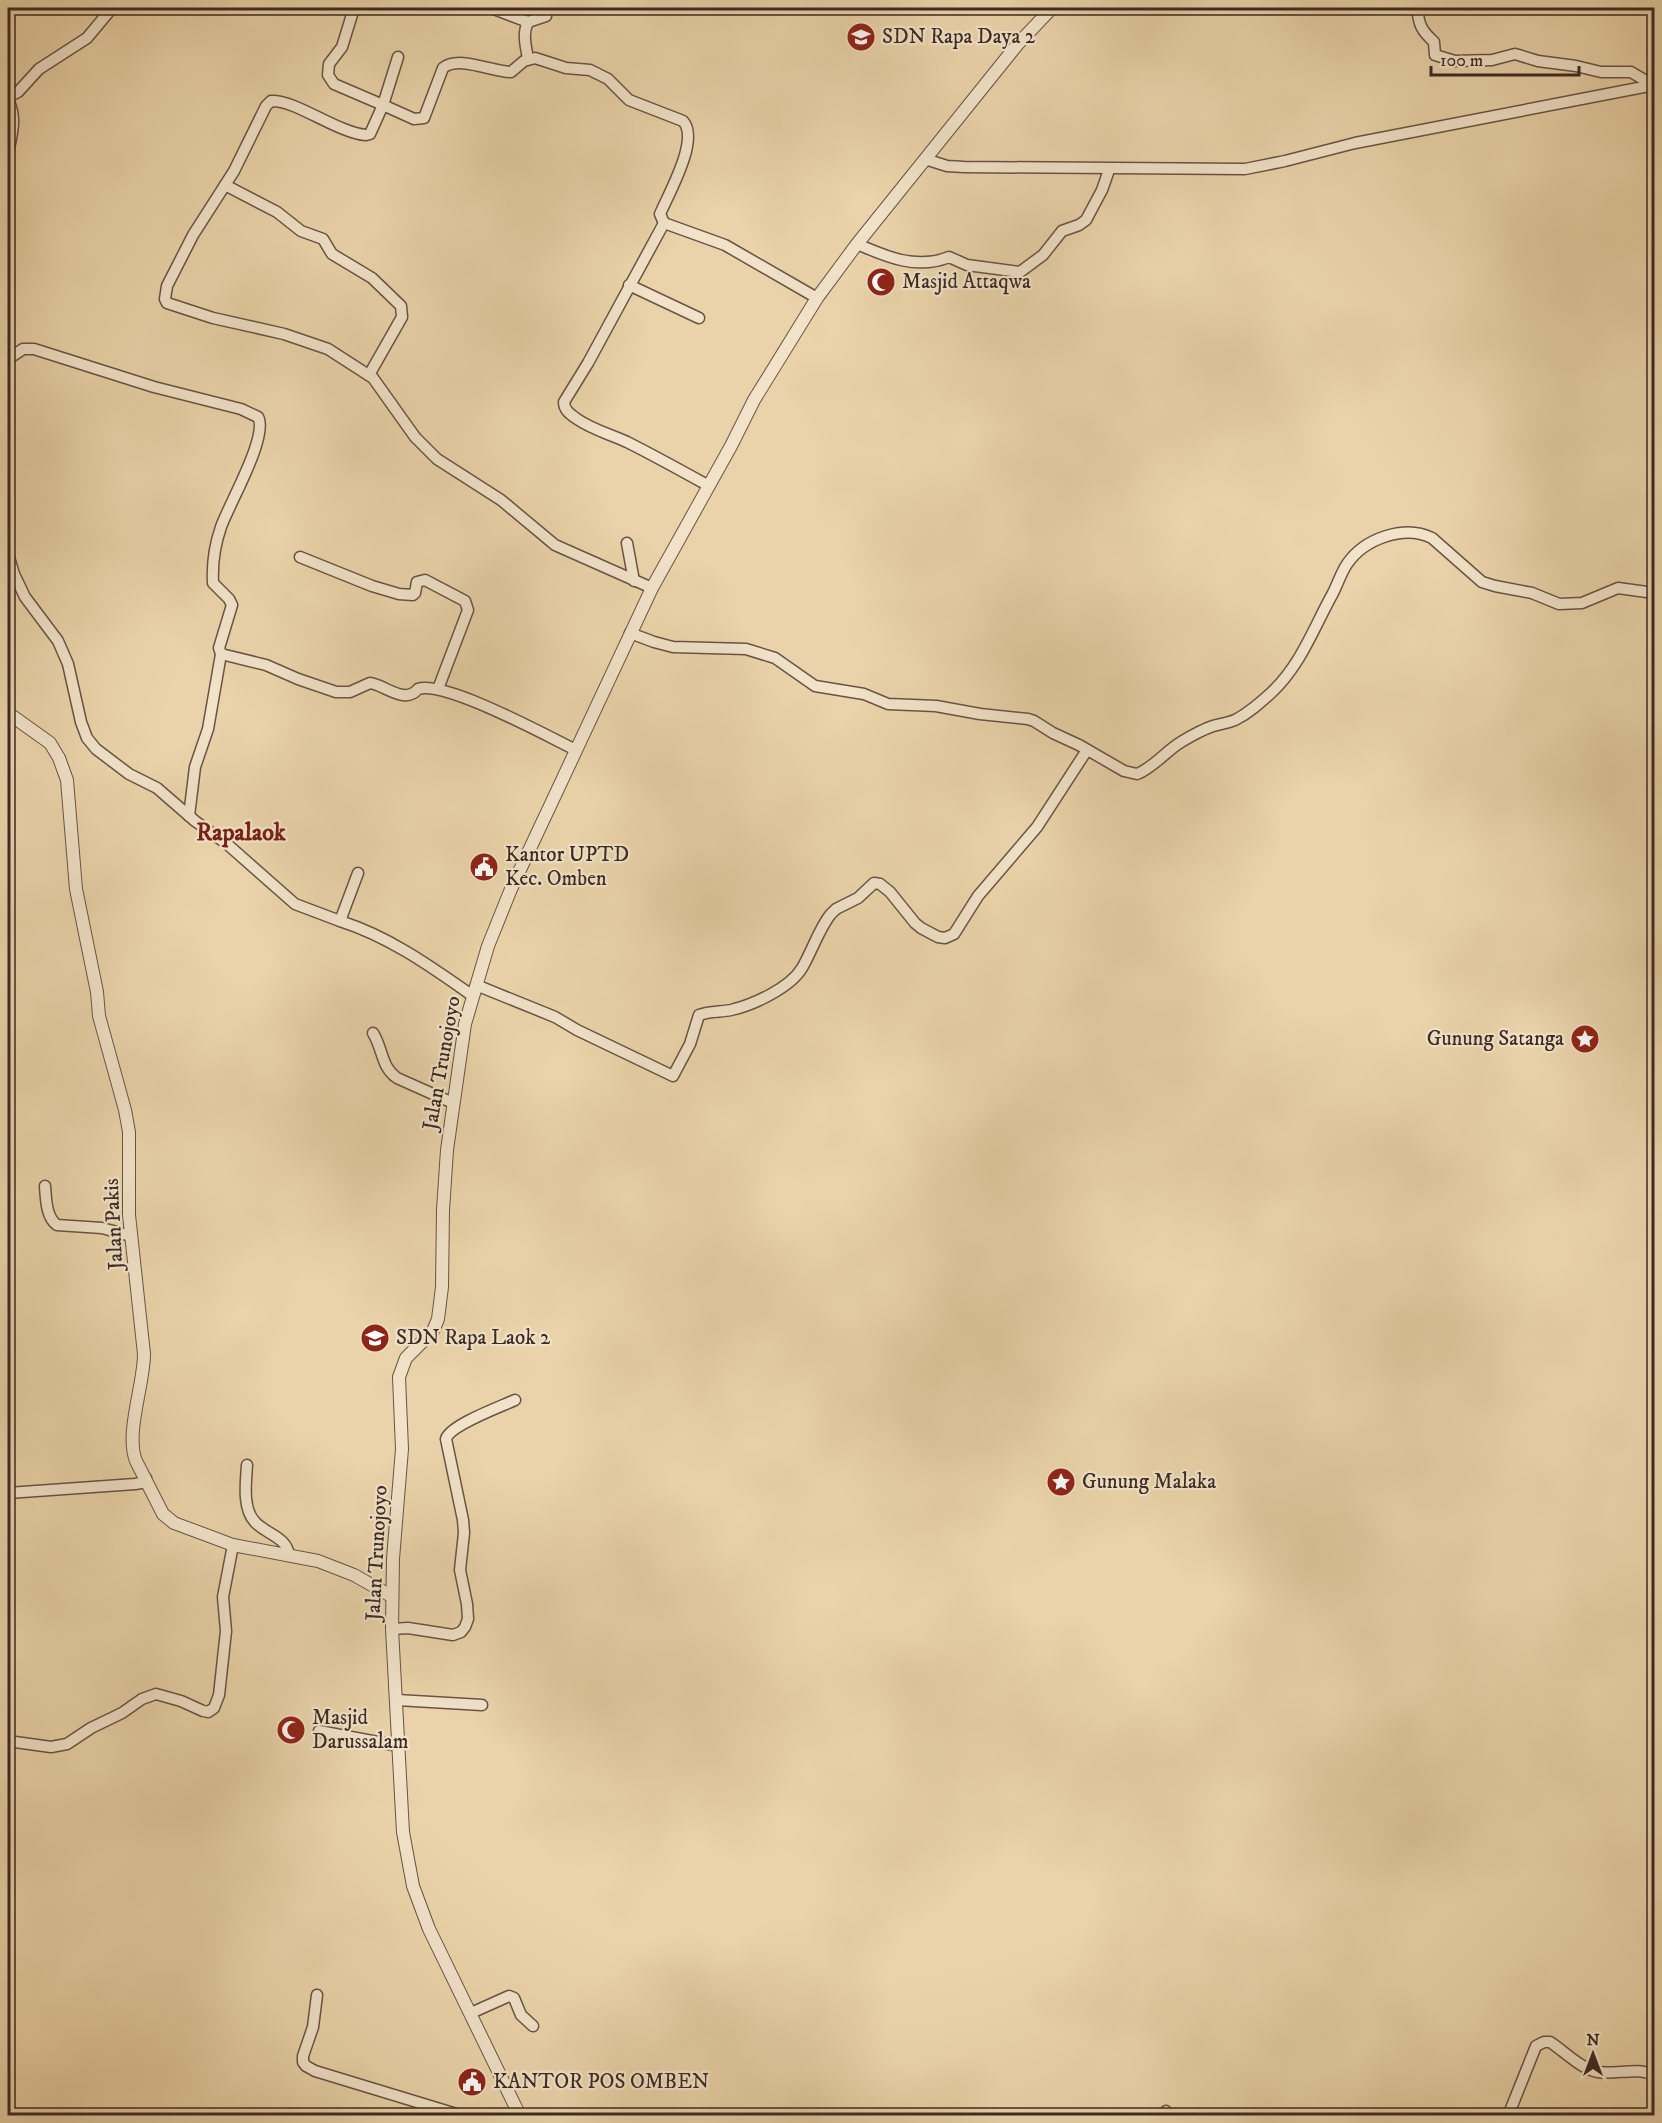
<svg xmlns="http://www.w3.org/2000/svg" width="1662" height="2123" font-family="'IM FELL DW Pica',serif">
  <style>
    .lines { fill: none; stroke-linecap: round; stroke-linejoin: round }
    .minor-casing { stroke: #685445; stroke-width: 13 }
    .tertiary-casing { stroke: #685445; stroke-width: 14 }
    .minor { stroke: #f1e2c8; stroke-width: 10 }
    .tertiary { stroke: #f1e2c8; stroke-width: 12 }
    .labels { text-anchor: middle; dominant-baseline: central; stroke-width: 4.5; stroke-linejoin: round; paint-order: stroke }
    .poi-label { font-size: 21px; fill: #3c2a23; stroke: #f1e2c8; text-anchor: start }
    .street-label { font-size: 21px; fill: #3c2a23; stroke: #f1e2c8 }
    .quarter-label { font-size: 24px; font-weight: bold; fill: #7a1f14; stroke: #f1e2c8 }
  </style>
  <rect width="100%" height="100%" fill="#ead3aa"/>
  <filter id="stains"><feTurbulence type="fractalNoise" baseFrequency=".00333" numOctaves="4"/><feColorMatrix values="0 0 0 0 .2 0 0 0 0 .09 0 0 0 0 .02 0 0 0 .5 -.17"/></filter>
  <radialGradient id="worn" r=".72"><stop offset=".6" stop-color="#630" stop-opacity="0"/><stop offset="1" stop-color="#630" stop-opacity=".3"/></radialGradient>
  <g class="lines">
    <g class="minor-casing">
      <g id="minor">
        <path d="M354,8L342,47L329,64L328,75L334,84L383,105L398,57"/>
        <path d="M491,8L528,22"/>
        <path d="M1417,8C1419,25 1421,30 1434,42L1435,55L1455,61L1492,60L1515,54L1538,61L1576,66L1601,72H1631L1653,85"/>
        <path d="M528,59C526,46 522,34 528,22L546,16"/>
        <path d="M8,97L18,92L39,69L87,38L112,8"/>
        <path d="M8,100C17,117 12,134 8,153"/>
        <path d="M925,159L947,166L964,167L1245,169L1285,161L1355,143L1654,85"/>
        <path d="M225,185L277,212L301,231L323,239L332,254L372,278L401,306L402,317L369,375"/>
        <path d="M664,223L588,363L564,402C564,410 570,414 577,419C593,430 610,434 627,442C655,456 682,471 709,486"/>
        <path d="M857,244C887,257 917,270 949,257L967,265L1020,272L1043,255L1062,231L1079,225L1086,220L1102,190L1109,170"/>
        <path d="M629,285L699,318"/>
        <path d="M8,359L23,349H34L154,387L241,409L258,417C269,436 228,506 221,527C215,544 212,564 213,583L229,599L232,605L219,648L221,654L266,665L298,679L336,692H350L370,683C385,685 405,705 418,689C445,680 547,736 576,750"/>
        <path d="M627,543L634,581"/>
        <path d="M8,554L14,574L25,597L58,641L68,664L81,722L87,738L96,749L129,774L157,788L195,821L227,844L295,904L340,921"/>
        <path d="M300,557L372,586L399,594L413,595L415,593L417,582L425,580L465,601L468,610L438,689"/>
        <path d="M652,588L555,545L501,500L437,459L415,437L373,378L328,349L284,334L213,318L167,303L165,299L167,286L193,235L234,171L266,106L271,101C294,99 338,133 366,135L370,134L383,105L414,119L424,118L443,68C459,55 492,72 511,72L524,61L535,58L566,68L590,70L608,79L629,100L683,121C700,139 669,193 660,214L664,223L725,245L817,298"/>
        <path d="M630,633L654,642L673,647L746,649L775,658L815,686L864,694L888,704L936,706L980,714L1028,719L1034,721L1053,733L1079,745L1124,771L1137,774C1153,768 1165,752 1181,742C1191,736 1201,730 1213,726C1220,724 1228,723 1235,720C1249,713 1260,703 1271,693C1301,665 1314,627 1333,593C1338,583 1341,573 1347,564C1364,539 1404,524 1432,538L1482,582L1495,586L1532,593L1559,604L1582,603L1618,588L1654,593"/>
        <path d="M189,816L195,767L208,729L221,654"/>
        <path d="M358,873L340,921C390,937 430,966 473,996"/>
        <path d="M476,985L555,1017L577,1030L673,1076L690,1044L699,1015C709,1011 721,1012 731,1010C753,1005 790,988 802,968C812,951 818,931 830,915L836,909L858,898L874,883L880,884L890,892L915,923L921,928L938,937L945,938L954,934L978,896L1037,827L1087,750"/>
        <path d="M373,1033C383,1049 381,1067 397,1078L453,1103"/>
        <path d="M45,1186C46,1199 46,1217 57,1225L102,1228L131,1236"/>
        <path d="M247,1465C246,1482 242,1508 255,1522C266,1534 285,1536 289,1554"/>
        <path d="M8,1493L135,1484L141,1483L146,1478"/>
        <path d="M392,1629L408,1628L453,1635L461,1632L465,1627L468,1619L467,1604L460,1570L464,1533L463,1520L446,1439C450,1425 500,1407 515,1400"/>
        <path d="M397,1700L482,1705"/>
        <path d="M319,1731L399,1746"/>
        <path d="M8,1741L51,1747L67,1744L91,1728L122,1713L142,1699L156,1694L181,1701L203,1711L208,1712L214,1708L219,1695L226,1631L223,1597L233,1545"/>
        <path d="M317,1995L313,2027L303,2056V2062L306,2066L315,2071L463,2116"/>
        <path d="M471,2013L509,1996L514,1998L521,2015L533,2026"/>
        <path d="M1163,2116L1166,2111"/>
        <path d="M1508,2116L1536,2046L1544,2042H1550C1564,2051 1581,2069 1598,2072C1616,2075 1641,2066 1654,2076"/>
      </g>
    </g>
    <g class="tertiary-casing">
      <g id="tertiary">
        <path d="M8,713L50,743L59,758L67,780L76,889L97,992L99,1016L125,1110L129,1132V1215L144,1354C144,1385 125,1433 136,1461L163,1514L174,1523L233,1545L318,1561L354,1575L391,1596"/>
        <path d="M520,2116L429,1929L413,1886L403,1832L392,1629L393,1559L402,1449L399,1377L406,1358L433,1331L438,1319L442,1287L443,1210L447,1150L465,1024L488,946L511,889L557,791L652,588L731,446L754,400L817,298L857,244L1017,45L1052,8"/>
      </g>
    </g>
    <use href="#minor" class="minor"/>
    <use href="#tertiary" class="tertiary"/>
  </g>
  <defs>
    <g id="school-disc" transform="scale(1.5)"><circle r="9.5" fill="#8f2418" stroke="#f1e2c8"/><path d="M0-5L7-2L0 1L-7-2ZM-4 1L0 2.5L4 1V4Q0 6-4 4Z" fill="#fff"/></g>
    <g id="mosque-disc" transform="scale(1.5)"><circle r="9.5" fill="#8f2418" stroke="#f1e2c8"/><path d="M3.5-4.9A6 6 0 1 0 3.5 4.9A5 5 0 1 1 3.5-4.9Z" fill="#fff"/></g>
    <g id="civic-disc" transform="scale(1.5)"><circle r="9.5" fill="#8f2418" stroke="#f1e2c8"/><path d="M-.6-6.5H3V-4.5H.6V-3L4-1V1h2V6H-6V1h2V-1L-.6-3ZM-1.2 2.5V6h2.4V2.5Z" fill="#fff"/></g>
    <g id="sight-disc" transform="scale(1.5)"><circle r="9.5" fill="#8f2418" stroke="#f1e2c8"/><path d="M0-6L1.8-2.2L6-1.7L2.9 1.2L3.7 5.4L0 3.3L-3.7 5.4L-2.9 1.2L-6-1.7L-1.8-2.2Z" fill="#fff"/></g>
  </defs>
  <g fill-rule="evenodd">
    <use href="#school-disc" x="861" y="37"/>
    <use href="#mosque-disc" x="881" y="282"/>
    <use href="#civic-disc" x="484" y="867"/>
    <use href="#sight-disc" x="1585" y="1039"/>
    <use href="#school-disc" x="375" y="1338"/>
    <use href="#sight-disc" x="1061" y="1482"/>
    <use href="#mosque-disc" x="291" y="1730"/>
    <use href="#civic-disc" x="472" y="2082"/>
  </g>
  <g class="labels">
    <g class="poi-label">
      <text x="882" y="37">SDN Rapa Daya 2</text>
      <text x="902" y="282">Masjid Attaqwa</text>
      <text x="505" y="855">Kantor UPTD<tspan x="505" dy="24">Kec. Omben</tspan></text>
      <text x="1564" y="1039" text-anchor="end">Gunung Satanga</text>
      <text x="396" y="1338">SDN Rapa Laok 2</text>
      <text x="1082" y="1482">Gunung Malaka</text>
      <text x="312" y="1718">Masjid<tspan x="312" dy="24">Darussalam</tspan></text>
      <text x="493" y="2082">KANTOR POS OMBEN</text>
    </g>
    <g class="street-label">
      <text transform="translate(442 1063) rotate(-80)">Jalan Trunojoyo</text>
      <text transform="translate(114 1224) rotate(-93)">Jalan Pakis</text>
      <text transform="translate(377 1553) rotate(-87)">Jalan Trunojoyo</text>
    </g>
    <g class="quarter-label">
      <text x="241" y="833">Rapalaok</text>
    </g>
  </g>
  <rect width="1662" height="2123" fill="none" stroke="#ead3aa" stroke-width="30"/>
  <rect x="9" y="9" width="1644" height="2105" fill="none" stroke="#3c2a23" stroke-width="3"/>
  <rect x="15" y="15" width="1632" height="2093" fill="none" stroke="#3c2a23" stroke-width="1.5"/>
  <g transform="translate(1593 2054)" stroke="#f1e2c8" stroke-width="4.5" paint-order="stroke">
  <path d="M0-4.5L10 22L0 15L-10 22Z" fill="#3c2a23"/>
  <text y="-9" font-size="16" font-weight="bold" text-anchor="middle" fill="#3c2a23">N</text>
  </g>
  <path d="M1431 66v9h148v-9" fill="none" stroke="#3c2a23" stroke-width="3"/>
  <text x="1440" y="66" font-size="18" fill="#3c2a23" stroke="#f1e2c8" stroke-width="4.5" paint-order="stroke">100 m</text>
  <rect width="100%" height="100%" filter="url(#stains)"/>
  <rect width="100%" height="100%" fill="url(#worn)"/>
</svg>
